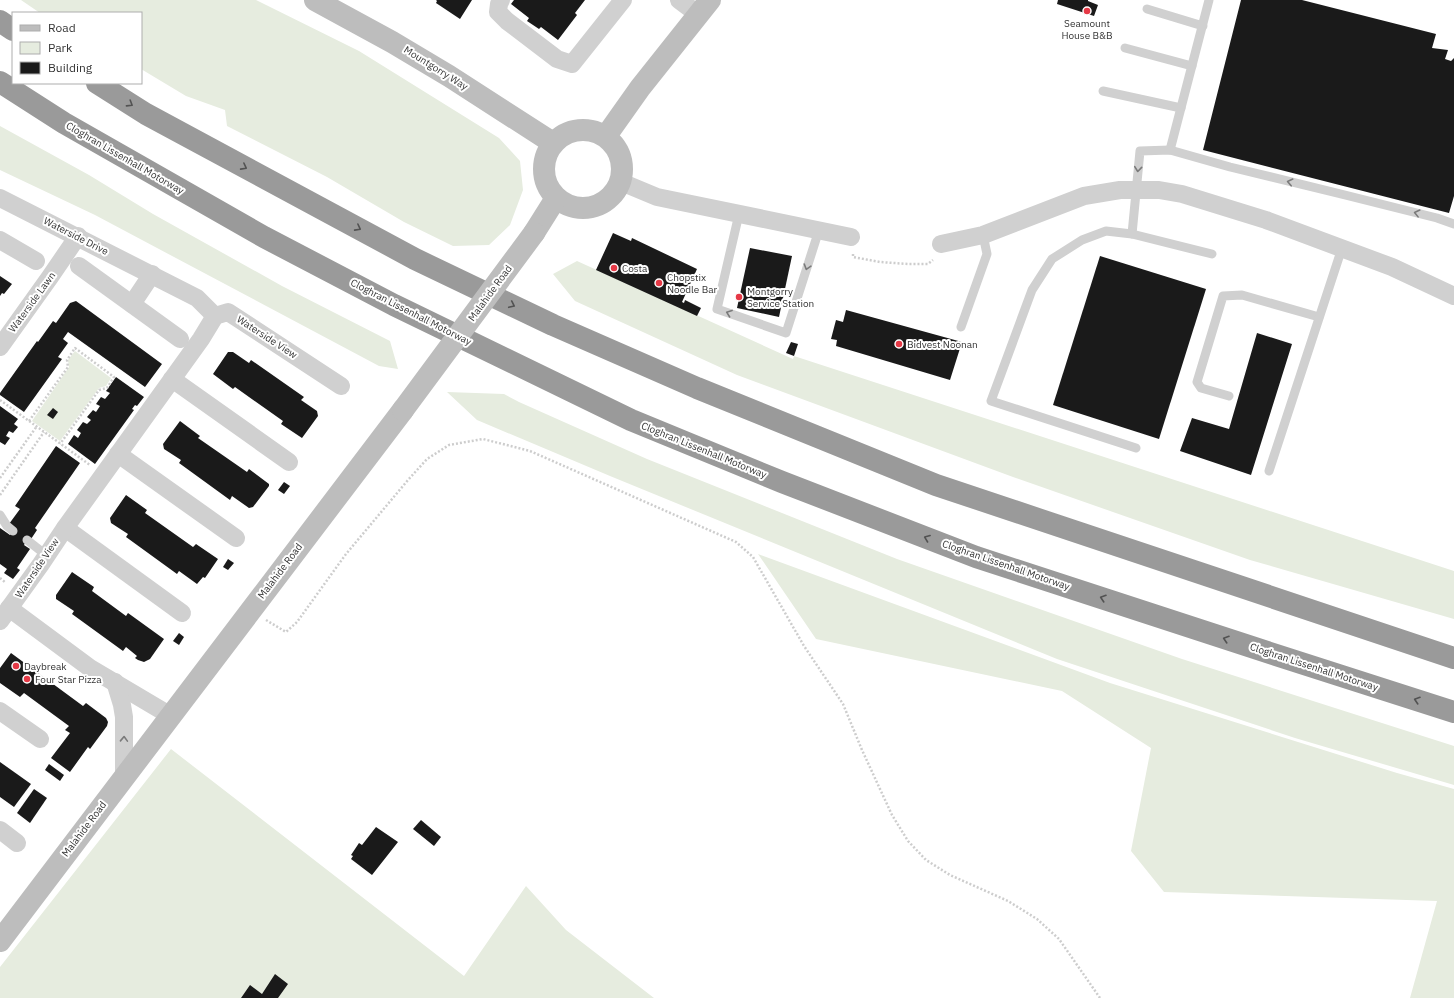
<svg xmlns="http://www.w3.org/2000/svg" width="1454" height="998" font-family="'IBM Plex Sans',sans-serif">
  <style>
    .green { fill: #e6ecdf }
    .building { fill: #1a1a1a }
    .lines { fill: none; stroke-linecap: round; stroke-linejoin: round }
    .path { stroke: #cdcdcd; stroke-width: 2.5; stroke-dasharray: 2 2; stroke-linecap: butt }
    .lane { stroke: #d0d0d0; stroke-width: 9 }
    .street { stroke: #d0d0d0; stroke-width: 18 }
    .secondary { stroke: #bdbdbd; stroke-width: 22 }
    .highway { stroke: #9a9a9a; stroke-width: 22 }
    .secondary-bridge { stroke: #bdbdbd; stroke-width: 22 }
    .oneway { stroke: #525252 }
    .oneway2 { stroke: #7a7a7a }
    .poi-dot { fill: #e63946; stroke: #fff; stroke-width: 1.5 }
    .labels { text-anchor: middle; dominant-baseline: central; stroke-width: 4; stroke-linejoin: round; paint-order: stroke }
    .poi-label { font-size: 10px; fill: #333; stroke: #fff; text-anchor: start }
    .street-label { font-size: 10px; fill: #333; stroke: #fff }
  </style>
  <rect width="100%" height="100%" fill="#fff"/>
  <g class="green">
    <path d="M21,0H256L359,51L499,138L520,161L523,190L510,225L489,245L453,246L404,222L327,177L227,126L225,110L186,96L141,69V13H40Z"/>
    <path d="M0,126L89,175L153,214L282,286L390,341L398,369L379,366L95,215L0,170Z"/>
    <path d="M577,261L793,359L794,356L1454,571V619L1250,560L1013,477L737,375L575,301L553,274Z"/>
    <path d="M75,351L111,378L106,386L99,388L60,441L32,421L69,367L68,360Z"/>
    <path d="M447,392L504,394L519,402L647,459L897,559L1182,659L1454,746V785L1295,738L1057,659L610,476L477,420Z"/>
    <path d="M758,554L1110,683L1397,773L1454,789V998H1410L1437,901L1164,892L1131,851L1151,748L1062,691L816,639Z"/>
    <path d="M171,749L464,976L526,886L566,930L654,998H0V967Z"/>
  </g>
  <g class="building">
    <path d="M436,0H472L460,19L436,3L437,1Z"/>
    <path d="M514,0H585L575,13L577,15L558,40L541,27L539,29L527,21L529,18L511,4Z"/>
    <path d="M1058,0H1088V1L1098,5L1094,16L1057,4Z"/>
    <path d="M1241,0H1302L1436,34L1432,48L1448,50L1445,59L1451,61L1454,58V196L1449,213L1203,150Z"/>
    <path d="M613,233L631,241L632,238L697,269L682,302L684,303L685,300L701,308L697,316L596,270Z"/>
    <path d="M750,248L792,256L779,317L737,308Z"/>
    <path d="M1100,256L1206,289L1159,439L1053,405Z"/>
    <path d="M0,276L12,284L4,294L2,293L0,296Z"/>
    <path d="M76,301L162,364L145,387L68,332L63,339L68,343L58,357L62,359L24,412L0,395V393L37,341L38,342L53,321L56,323L70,303Z"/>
    <path d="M846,310L962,342L950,380L836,346L837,340L831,339L836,320L843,322Z"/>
    <path d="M1257,333L1292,344L1251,475L1180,451L1192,418L1229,429Z"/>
    <path d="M791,342L798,344L794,356L786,353Z"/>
    <path d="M228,352H233L249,363L251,360L304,397L301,400L317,411L318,416L302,438L281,424L283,421L235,387L233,389L213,374Z"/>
    <path d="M116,377L144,397L137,406L135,405L132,409L134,410L95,464L68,444L74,435L78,438L81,433L77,430L83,422L87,424L91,420L87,417L93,410L96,412L100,406L96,404L101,397L105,399L110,393L106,391Z"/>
    <path d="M0,406L18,419L14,424L18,427L13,433L9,431L6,436L10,438L5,445L0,442Z"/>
    <path d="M53,408L58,412L53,419L47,415Z"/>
    <path d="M180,421L200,436L198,438L247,472L249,469L269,484V486L253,507L249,508L232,496L230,500L179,463L181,460L164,449L163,444Z"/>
    <path d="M56,446L80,463L35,528L37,530L31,539L28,538L24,545L30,549L17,568L20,570L13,579L4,573L7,569L0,564V528L10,535L15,529L9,524L20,509L15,506Z"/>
    <path d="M284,482L290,486L284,494L278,490Z"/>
    <path d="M126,495L147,510L145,513L193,547L196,544L218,559L205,578L203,577L197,584L179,571L177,574L126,537L128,534L111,523L110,518Z"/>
    <path d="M228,559L234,563L228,570L223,567Z"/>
    <path d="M72,572L94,587L92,591L126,616L128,613L164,639L150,659L144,662L138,660L135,658L137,656L126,647L123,651L72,614L74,611L56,599V595Z"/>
    <path d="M179,633L184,637L179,645L173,641Z"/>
    <path d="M11,653L83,706L86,703L106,718L108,722L107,726L90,749L88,747L70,772L51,758L70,733L65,730L69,726L24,693L20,697L0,683V668Z"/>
    <path d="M0,762L31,784L14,807L0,797Z"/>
    <path d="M49,764L64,775L60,781L45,770Z"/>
    <path d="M34,789L47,798L30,823L17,813Z"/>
    <path d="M421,820L441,837L434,846L413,829Z"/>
    <path d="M376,827L398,842L372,875L351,859L353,856L351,855L359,843L362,845Z"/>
    <path d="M275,974L288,984L278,998H241L250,985L262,994Z"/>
  </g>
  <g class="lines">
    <g class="path">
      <path d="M853,254V257L880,262L908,264H928L933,260"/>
      <path d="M0,400L90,465"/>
      <path d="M29,421L68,367L67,360L75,348L114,377L107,388L99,390L60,444"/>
      <path d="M0,478L37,426"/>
      <path d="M0,495L44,432"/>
      <path d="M0,578L6,583"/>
      <path d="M266,620L286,632L297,622L346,554L408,480L427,459L449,445L483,439L530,451L736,542L753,557L804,646L843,704L862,750L892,815L908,841L926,860L950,875L1008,901L1037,919L1059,939L1100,998"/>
    </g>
    <g class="lane">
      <path d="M1147,9L1203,26"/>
      <path d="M1125,48L1192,66"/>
      <path d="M1103,91L1181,108"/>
      <path d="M1170,150L1209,0"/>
      <path d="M739,214L717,309L786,333L819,230"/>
      <path d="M1132,234L1140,151L1170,150L1230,167L1341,194L1437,218L1454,224"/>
      <path d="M961,327L987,254L983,235"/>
      <path d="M1229,396L1201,388L1197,382L1223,296L1242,295L1319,317"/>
      <path d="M1136,448L991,401L1032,290L1052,259L1082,240L1106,231L1132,234L1212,254"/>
      <path d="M1269,471L1342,248"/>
      <path d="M0,515L7,526L13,531"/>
      <path d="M27,540L46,555"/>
    </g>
    <g class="street">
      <path d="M501,0L499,4L498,12L507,21L557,59L572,64L623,0"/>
      <path d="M679,0L699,15"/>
      <path d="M621,182L657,197L851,237"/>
      <path d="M0,198L197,298L215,316"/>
      <path d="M0,240L36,261"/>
      <path d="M941,244L983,235L1084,196L1120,190H1159L1182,194L1266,220L1392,267L1454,296"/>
      <path d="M79,266L180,339"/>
      <path d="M132,304L152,274"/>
      <path d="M0,347L50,277L78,236"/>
      <path d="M172,379L289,462"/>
      <path d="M118,454L236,538"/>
      <path d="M65,528L182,613"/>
      <path d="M9,608L90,668L171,716"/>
      <path d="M0,621L41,564L65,528L201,339L215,316L228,312L341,386"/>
      <path d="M115,682L122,705L124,717V778"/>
      <path d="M0,711L40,739"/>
      <path d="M0,830L17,843"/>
    </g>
    <g class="secondary">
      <path d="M315,0L392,42L449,76L553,143"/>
      <circle cx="583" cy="169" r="39"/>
      <path d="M606,136L640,88L710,0"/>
      <path d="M534,233L556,198"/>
      <path d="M0,941L403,410"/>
    </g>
    <g class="highway">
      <path d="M0,21L13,30"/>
      <path d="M0,82L64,123L264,237L394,305L631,420L782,482L976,557L1276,655L1454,712"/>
      <path d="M97,83L146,114L415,259L553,325L697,388L936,485L1454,658"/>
    </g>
    <path class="secondary-bridge" d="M403,410L534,233"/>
  </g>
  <defs><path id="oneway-chevron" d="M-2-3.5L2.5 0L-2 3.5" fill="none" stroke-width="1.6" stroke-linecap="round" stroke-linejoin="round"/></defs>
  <g class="oneway">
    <use href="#oneway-chevron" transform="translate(130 104) rotate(32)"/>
    <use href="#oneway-chevron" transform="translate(244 167) rotate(28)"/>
    <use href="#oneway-chevron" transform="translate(358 228) rotate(28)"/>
    <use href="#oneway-chevron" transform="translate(512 305) rotate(25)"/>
    <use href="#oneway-chevron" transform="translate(927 538) rotate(-159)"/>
    <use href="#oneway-chevron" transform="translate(1103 598) rotate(-162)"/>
    <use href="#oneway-chevron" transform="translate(1226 639) rotate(-162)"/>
    <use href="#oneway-chevron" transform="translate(1417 700) rotate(-162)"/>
  </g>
  <g class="oneway2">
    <use href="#oneway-chevron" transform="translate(1138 169) rotate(96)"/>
    <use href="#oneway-chevron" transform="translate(1290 182) rotate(-167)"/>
    <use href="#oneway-chevron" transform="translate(1417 213) rotate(-166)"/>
    <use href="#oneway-chevron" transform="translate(807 267) rotate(107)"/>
    <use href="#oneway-chevron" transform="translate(729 313) rotate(-160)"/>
    <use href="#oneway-chevron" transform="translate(124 739) rotate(-88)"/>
  </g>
  <g class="poi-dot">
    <circle cx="1087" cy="11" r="4"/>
    <circle cx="614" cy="268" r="4"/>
    <circle cx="659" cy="283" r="4"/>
    <circle cx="739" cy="297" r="4"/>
    <circle cx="899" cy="344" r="4"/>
    <circle cx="16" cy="666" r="4"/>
    <circle cx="27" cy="679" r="4"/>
  </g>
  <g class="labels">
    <g class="poi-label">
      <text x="1087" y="23" text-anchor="middle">Seamount<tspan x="1087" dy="12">House B&amp;B</tspan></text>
      <text x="622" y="268">Costa</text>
      <text x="667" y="277">Chopstix<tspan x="667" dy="12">Noodle Bar</tspan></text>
      <text x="747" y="291">Montgorry<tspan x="747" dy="12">Service Station</tspan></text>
      <text x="907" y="344">Bidvest Noonan</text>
      <text x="24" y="666">Daybreak</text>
      <text x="35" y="679">Four Star Pizza</text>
    </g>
    <g class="street-label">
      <text transform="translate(436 68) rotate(32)">Mountgorry Way</text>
      <text transform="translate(125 158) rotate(30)">Cloghran Lissenhall Motorway</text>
      <text transform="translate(76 236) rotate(27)">Waterside Drive</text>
      <text transform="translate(490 293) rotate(-54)">Malahide Road</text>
      <text transform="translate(32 302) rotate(-54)">Waterside Lawn</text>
      <text transform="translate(411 312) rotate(27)">Cloghran Lissenhall Motorway</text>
      <text transform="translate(267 337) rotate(33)">Waterside View</text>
      <text transform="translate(704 450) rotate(22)">Cloghran Lissenhall Motorway</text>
      <text transform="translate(1006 565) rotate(19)">Cloghran Lissenhall Motorway</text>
      <text transform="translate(37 568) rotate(-56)">Waterside View</text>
      <text transform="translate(280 571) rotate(-53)">Malahide Road</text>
      <text transform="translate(1314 667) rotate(18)">Cloghran Lissenhall Motorway</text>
      <text transform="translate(84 829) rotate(-53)">Malahide Road</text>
    </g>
  </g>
  <rect x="12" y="12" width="130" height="72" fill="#ffffff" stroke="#adadad"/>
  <rect x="20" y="25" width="20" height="6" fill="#bdbdbd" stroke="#adadad"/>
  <text x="48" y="32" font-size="12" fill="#333333">Road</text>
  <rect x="20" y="42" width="20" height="12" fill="#e6ecdf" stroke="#adadad"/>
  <text x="48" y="52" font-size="12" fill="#333333">Park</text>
  <rect x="20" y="62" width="20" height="12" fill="#1a1a1a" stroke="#adadad"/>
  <text x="48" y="72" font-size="12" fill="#333333">Building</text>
</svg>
